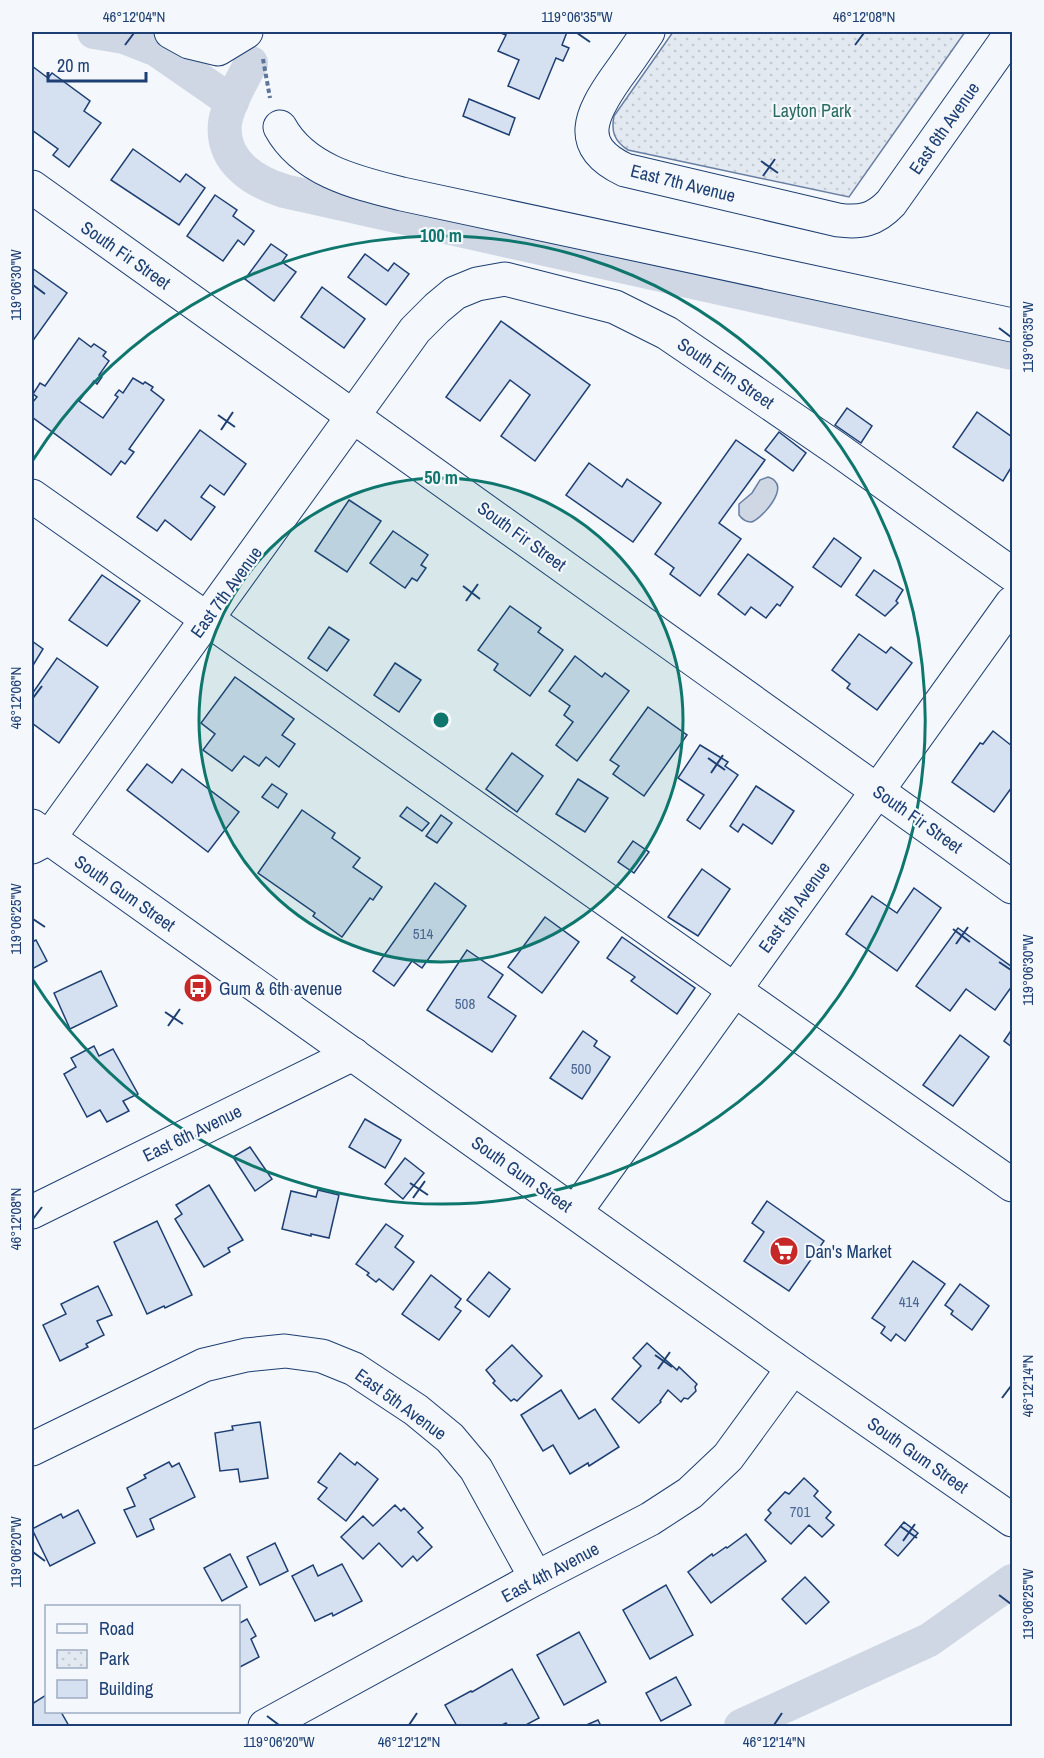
<svg xmlns="http://www.w3.org/2000/svg" width="1044" height="1758" font-family="'Archivo Narrow',sans-serif">
  <style>
    .park { fill: url(#park-dots); stroke: #687fa3; stroke-width: 1.5 }
    .water { fill: #cfd7e4; stroke: #687fa3; stroke-width: 1.5 }
    .lines { fill: none; stroke-linecap: round; stroke-linejoin: round }
    .canal { stroke: #cfd7e4; stroke-width: 34 }
    .building { fill: #d5e0f0; stroke: #1d3f73; stroke-width: 1.5 }
    .minor-casing { stroke: #1d3f73; stroke-width: 35 }
    .major-casing { stroke: #1d3f73; stroke-width: 35 }
    .path { stroke: #5e769c; stroke-width: 4; stroke-dasharray: 4.5 3; stroke-linecap: butt }
    .minor { stroke: #f4f7fb; stroke-width: 33 }
    .major { stroke: #f4f7fb; stroke-width: 33 }
    .ticks { fill: none; stroke: #1d3f73; stroke-width: 2 }
    .ring { fill: none; stroke: #0f766e; stroke-width: 3 }
    .labels { text-anchor: middle; dominant-baseline: central; stroke-width: 4.5; stroke-linejoin: round; paint-order: stroke }
    .number-label { font-size: 15px; fill: #4b6792 }
    .park-label { font-size: 18px; fill: #2c6c60; stroke: #f4f7fb }
    .street-label { font-size: 18px; fill: #1d3f73; stroke: #f4f7fb }
    .poi-label { font-size: 18px; fill: #1d3f73; stroke: #f4f7fb; text-anchor: start }
    .centre { fill: #0f766e; stroke: #f4f7fb; stroke-width: 3 }
    .ring-label { font-size: 18px; text-anchor: middle; font-weight: bold; fill: #0f766e; stroke: #f4f7fb; stroke-width: 4.5; stroke-linejoin: round; paint-order: stroke }
    .neatline { fill: none; stroke: #1d3f73; stroke-width: 2 }
    .ticks-label { font-size: 15px; text-anchor: middle; fill: #1d3f73 }
  </style>
  <defs>
    <pattern id="park-dots" width="8" height="8" patternUnits="userSpaceOnUse" patternTransform="scale(1.5)"><rect width="8" height="8" fill="#e3e9f0"/><path d="M2 2h.1M6 6h.1" fill="none" stroke="#c2c9d1" stroke-width="1.8" stroke-linecap="round"/></pattern>
  </defs>
  <rect width="100%" height="100%" fill="#f4f7fb"/>
  <path class="park" d="M673,32H965L849,197L628,150C614,141 611,131 614,116Z"/>
  <path class="water" d="M768,477C795,485 758,522 751,522C745,522 742,519 739,515V504L752,493L760,480Z"/>
  <g class="lines">
    <g class="canal">
      <path d="M94,32L124,37L157,50L232,102"/>
      <path d="M251,63C242,81 228,103 225,123C221,161 253,181 284,191L1012,353"/>
      <path d="M741,1726L929,1640L1012,1581"/>
    </g>
  </g>
  <g class="building">
    <path d="M498,32H567L562,45L569,48L563,61L556,58L539,99L508,86L519,60L498,51L506,35Z"/>
    <path d="M32,66L48,78L52,73L90,101L84,111L101,123L69,167L53,155L58,149L32,130Z"/>
    <path d="M469,99L515,118L509,135L463,116Z"/>
    <path d="M133,149L180,182L186,174L205,188L179,225L111,180Z"/>
    <path d="M215,195L237,210L233,216L254,231L244,245L238,240L223,261L187,236Z"/>
    <path d="M271,244L287,255L282,262L296,272L274,301L245,279Z"/>
    <path d="M365,254L388,271L394,263L409,274L386,305L348,277Z"/>
    <path d="M32,268L67,293L32,342Z"/>
    <path d="M322,287L365,319L344,348L301,317Z"/>
    <path d="M501,321L590,385L535,461L501,436L530,395L510,380L480,421L446,397Z"/>
    <path d="M79,338L91,347L94,344L106,352L103,356L109,361L99,375L102,377L97,384L94,381L79,401L103,418L118,397L115,395L119,390L123,393L133,378L143,384L145,382L153,387L151,390L164,400L129,449L134,452L125,464L121,461L111,475L32,417V403L37,397L33,394L40,383L45,386Z"/>
    <path d="M847,408L872,426L861,443L835,425Z"/>
    <path d="M977,412L1012,437V466L1003,481L953,447Z"/>
    <path d="M200,430L246,464L224,495L210,485L201,497L215,507L191,540L165,520L157,531L137,517Z"/>
    <path d="M779,432L806,453L793,471L765,450Z"/>
    <path d="M736,440L765,460L719,523L741,539L700,596L670,574L674,568L655,554Z"/>
    <path d="M589,463L622,487L627,479L661,503L633,542L566,495Z"/>
    <path d="M349,500L381,521L347,572L315,551Z"/>
    <path d="M393,531L428,555L421,565L426,568L417,581L412,578L405,588L370,563Z"/>
    <path d="M834,538L861,558L841,587L813,567Z"/>
    <path d="M748,554L793,587L780,606L777,604L766,618L751,607L745,615L718,594Z"/>
    <path d="M874,570L903,590L896,601L898,603L885,616L856,595Z"/>
    <path d="M102,575L140,601L107,646L69,620Z"/>
    <path d="M510,606L541,628L538,632L563,650L530,696L494,670L498,664L478,650Z"/>
    <path d="M329,627L349,640L327,671L308,658Z"/>
    <path d="M859,634L886,653L891,647L912,663L877,710L847,688L850,684L832,670Z"/>
    <path d="M32,641L43,649L32,667Z"/>
    <path d="M575,656L602,677L605,673L629,691L577,761L556,745L573,722L564,715L570,706L549,691Z"/>
    <path d="M57,658L98,687L59,743L32,723V694Z"/>
    <path d="M395,663L421,680L399,712L374,695Z"/>
    <path d="M235,677L294,719L282,735L295,744L279,767L266,757L259,766L244,756L232,771L203,750L215,734L201,723Z"/>
    <path d="M648,707L687,735L644,796L613,774L619,766L610,760Z"/>
    <path d="M993,731L1012,746V787L994,812L952,782L980,743L983,744Z"/>
    <path d="M700,745L728,762L725,766L738,775L700,829L687,820L704,795L678,778Z"/>
    <path d="M512,753L543,776L517,812L486,789Z"/>
    <path d="M147,764L172,783L182,769L239,812L208,852L127,790Z"/>
    <path d="M578,779L608,798L585,832L556,814Z"/>
    <path d="M272,784L287,794L278,808L262,797Z"/>
    <path d="M756,786L794,811L772,844L743,824L738,832L730,826Z"/>
    <path d="M407,807L429,823L422,831L400,816Z"/>
    <path d="M302,810L335,833L332,838L360,858L353,867L382,887L373,900L370,898L342,937L313,916L315,913L258,873Z"/>
    <path d="M441,815L452,823L437,843L426,836Z"/>
    <path d="M633,841L649,852L634,873L618,862Z"/>
    <path d="M702,869L730,889L698,936L668,917Z"/>
    <path d="M435,883L466,906L422,968L412,961L394,986L373,971Z"/>
    <path d="M914,888L941,908L897,971L846,934L872,896L897,913Z"/>
    <path d="M545,917L579,942L542,993L508,967Z"/>
    <path d="M958,928L1012,967V986L995,1010L966,989L950,1011L916,986Z"/>
    <path d="M622,937L695,988L677,1014L631,981L635,977L607,958Z"/>
    <path d="M36,940L47,961L32,969V942Z"/>
    <path d="M467,950L503,975L488,997L516,1016L492,1052L427,1010Z"/>
    <path d="M101,971L117,1006L70,1029L54,993Z"/>
    <path d="M1012,1029V1047L1004,1041Z"/>
    <path d="M583,1031L597,1041L594,1046L610,1057L582,1099L550,1078Z"/>
    <path d="M960,1035L989,1057L953,1106L923,1085Z"/>
    <path d="M94,1046L99,1056L113,1049L138,1094L123,1101L129,1111L107,1122L100,1110L87,1117L64,1074L76,1067L71,1058Z"/>
    <path d="M365,1119L401,1140L385,1168L349,1147Z"/>
    <path d="M250,1147L272,1179L255,1191L233,1157Z"/>
    <path d="M405,1158L424,1173L403,1199L385,1184Z"/>
    <path d="M209,1185L243,1240L228,1248L230,1252L204,1267L175,1219L182,1214L176,1205Z"/>
    <path d="M318,1190L339,1195L329,1238L311,1234V1236L282,1229L291,1191L316,1197Z"/>
    <path d="M767,1201L824,1241L789,1291L744,1261L764,1232L752,1223Z"/>
    <path d="M157,1221L192,1295L165,1308L164,1306L147,1314L114,1242Z"/>
    <path d="M386,1224L403,1236L395,1247L414,1262L393,1290L379,1279L376,1282L367,1275L369,1273L356,1264Z"/>
    <path d="M913,1261L945,1284L905,1341L896,1334L891,1341L881,1333L885,1327L872,1318Z"/>
    <path d="M489,1272L510,1289L489,1317L467,1300Z"/>
    <path d="M431,1275L461,1299L455,1307L461,1311L439,1340L402,1314Z"/>
    <path d="M960,1284L989,1306L972,1330L951,1314L953,1311L945,1305Z"/>
    <path d="M98,1286L112,1315L97,1321L104,1335L86,1344L88,1347L60,1361L43,1325L66,1314L61,1304Z"/>
    <path d="M647,1343L677,1370L679,1367L697,1384L695,1387L696,1391L688,1399L684,1398L681,1402L668,1390L660,1401L661,1402L639,1423L612,1399L641,1366L633,1358Z"/>
    <path d="M512,1345L542,1376L517,1401L514,1399L511,1401L493,1383L495,1381L486,1370Z"/>
    <path d="M561,1390L579,1419L595,1409L619,1447L589,1466L588,1463L570,1474L553,1445L543,1451L521,1415Z"/>
    <path d="M260,1422L268,1478L240,1482L238,1469L220,1471L215,1433L233,1430L232,1426Z"/>
    <path d="M340,1453L355,1465L357,1462L378,1479L346,1521L318,1499L327,1488L318,1482Z"/>
    <path d="M169,1462L172,1467L179,1463L195,1497L150,1519L154,1529L137,1537L124,1510L135,1506L127,1488L146,1478L144,1475Z"/>
    <path d="M804,1478L818,1491L814,1496L831,1512L826,1518L834,1525L822,1537L809,1525L791,1544L765,1520L771,1513L768,1510L785,1492L789,1494Z"/>
    <path d="M395,1505L401,1511L404,1508L423,1528L418,1532L432,1547L417,1561L413,1556L402,1567L379,1543L363,1559L341,1537L363,1516L373,1526Z"/>
    <path d="M78,1510L95,1543L50,1566L32,1529L61,1514L63,1518Z"/>
    <path d="M904,1522L918,1533L898,1556L885,1545Z"/>
    <path d="M746,1534L766,1561L711,1603L688,1572L712,1554L713,1556L726,1547L727,1548Z"/>
    <path d="M275,1543L288,1571L260,1585L247,1557Z"/>
    <path d="M230,1554L247,1587L222,1601L204,1568Z"/>
    <path d="M342,1564L362,1601L333,1616L332,1613L315,1621L292,1576L313,1565L318,1576Z"/>
    <path d="M805,1577L829,1602L806,1624L782,1599Z"/>
    <path d="M666,1585L693,1635L650,1659L623,1610Z"/>
    <path d="M247,1619L256,1636L251,1639L259,1657L238,1668V1624Z"/>
    <path d="M579,1632L606,1682L564,1705L537,1655Z"/>
    <path d="M512,1669L539,1718L524,1726H508L506,1723L500,1726H457L445,1705L471,1691L472,1692Z"/>
    <path d="M676,1677L691,1705L661,1721L646,1693Z"/>
    <path d="M46,1695V1712H61L69,1726H32V1704Z"/>
    <path d="M598,1720L601,1726H584Z"/>
  </g>
  <g class="lines">
    <g class="minor-casing">
      <g id="minor">
        <path d="M171,32L189,42L218,49L246,32"/>
        <path d="M648,32C638,47 627,63 616,78C591,114 574,146 625,170L838,220C861,223 875,220 891,203L1012,32"/>
        <path d="M280,127C304,171 358,183 402,194L1012,325"/>
        <path d="M32,187L1012,887"/>
        <path d="M32,496L1012,1185"/>
        <path d="M32,847L49,838L415,330L437,308L455,293L477,284L505,279L615,307L667,333L837,449L1012,574"/>
        <path d="M576,1211L1012,603"/>
        <path d="M32,1212L353,1054"/>
        <path d="M32,1449L204,1365L246,1355L285,1351L322,1356L354,1369L416,1410L450,1438L476,1469L536,1578"/>
        <path d="M265,1726L536,1578L650,1519L690,1493L728,1457L793,1368"/>
      </g>
    </g>
    <g class="major-casing">
      <path id="major" d="M32,826L793,1368L1012,1520"/>
    </g>
    <path class="path" d="M263,59L270,98"/>
    <use href="#minor" class="minor"/>
    <use href="#major" class="major"/>
  </g>
  <path class="ticks" d="M577,33L590,42M125,45L134,33M855,45L864,33M761,161L778,173M763,176L775,159M33,285L45,294M999,328L1011,337M218,415L235,427M221,430L233,412M463,586L480,599M466,601L478,584M33,698L42,686M708,758L725,770M711,773L723,755M33,919L45,927M953,929L970,942M956,944L968,927M999,962L1011,970M165,1012L183,1024M168,1026L180,1009M410,1183L428,1195M413,1198L425,1181M33,1219L42,1207M655,1355L672,1367M658,1369L670,1352M1002,1398L1011,1386M900,1526L917,1538M903,1541L915,1524M33,1552L45,1561M999,1595L1011,1604M267,1716L279,1725M409,1725L417,1713M774,1725L782,1713"/>
  <circle cx="441" cy="720" r="242" fill="#0f766e" fill-opacity=".12"/>
  <g class="ring">
    <circle cx="441" cy="720" r="242"/>
    <path d="M33 460A484 484 0 1 1 33 980"/>
  </g>
  <defs>
    <g id="bus-disc" transform="scale(1.5)"><circle r="9.5" fill="#c62828" stroke="#f4f7fb"/><path d="M-5-6H5V4H4V6H2V4H-2V6H-4V4H-5ZM-3.5-4V0h7V-4ZM-3.5 1.2v1.5H-2V1.2ZM2 1.2v1.5H3.5V1.2Z" fill="#fff"/></g>
    <g id="supermarket-disc" transform="scale(1.5)"><circle r="9.5" fill="#c62828" stroke="#f4f7fb"/><path d="M-6-5.5h2.5l.6 2H6L4.5 2H-2.5L-4.4-4H-6ZM-1.5 3.2a1.3 1.3 0 1 0 .1 0ZM3 3.2a1.3 1.3 0 1 0 .1 0Z" fill="#fff"/></g>
  </defs>
  <g fill-rule="evenodd">
    <use href="#bus-disc" x="198" y="988"/>
    <use href="#supermarket-disc" x="784" y="1251"/>
  </g>
  <g class="labels">
    <g class="number-label">
      <text x="423" y="933">514</text>
      <text x="465" y="1003">508</text>
      <text x="581" y="1068">500</text>
      <text x="909" y="1301">414</text>
      <text x="800" y="1511">701</text>
    </g>
    <g class="park-label">
      <text x="812" y="110">Layton Park</text>
    </g>
    <g class="street-label">
      <text transform="translate(944 128) rotate(-55)">East 6th Avenue</text>
      <text transform="translate(683 183) rotate(14)">East 7th Avenue</text>
      <text transform="translate(126 255) rotate(35)">South Fir Street</text>
      <text transform="translate(726 373) rotate(34)">South Elm Street</text>
      <text transform="translate(522 536) rotate(36)">South Fir Street</text>
      <text transform="translate(226 592) rotate(-54)">East 7th Avenue</text>
      <text transform="translate(918 819) rotate(35)">South Fir Street</text>
      <text transform="translate(125 893) rotate(35)">South Gum Street</text>
      <text transform="translate(794 907) rotate(-54)">East 5th Avenue</text>
      <text transform="translate(192 1133) rotate(-26)">East 6th Avenue</text>
      <text transform="translate(522 1174) rotate(35)">South Gum Street</text>
      <text transform="translate(401 1404) rotate(36)">East 5th Avenue</text>
      <text transform="translate(918 1455) rotate(35)">South Gum Street</text>
      <text transform="translate(550 1572) rotate(-28)">East 4th Avenue</text>
    </g>
    <g class="poi-label">
      <text x="219" y="988">Gum &amp; 6th avenue</text>
      <text x="805" y="1251">Dan's Market</text>
    </g>
  </g>
  <circle cx="441" cy="720" r="9" class="centre"/>
  <g class="ring-label">
    <text x="441" y="242">100 m</text>
    <text x="441" y="484">50 m</text>
  </g>
  <rect width="1044" height="1758" fill="none" stroke="#f4f7fb" stroke-width="66"/>
  <rect x="45" y="1605" width="195" height="108" fill="#f4f7fb" stroke="#9eadc5" stroke-width="1.5"/>
  <rect x="57" y="1624" width="30" height="9" fill="#f4f7fb" stroke="#9eadc5" stroke-width="1.5"/>
  <text x="99" y="1635" font-size="18" fill="#1d3f73">Road</text>
  <rect x="57" y="1650" width="30" height="18" fill="url(#park-dots)" stroke="#9eadc5" stroke-width="1.5"/>
  <text x="99" y="1665" font-size="18" fill="#1d3f73">Park</text>
  <rect x="57" y="1680" width="30" height="18" fill="#d5e0f0" stroke="#9eadc5" stroke-width="1.5"/>
  <text x="99" y="1695" font-size="18" fill="#1d3f73">Building</text>
  <path d="M48 72v9h98v-9" fill="none" stroke="#1d3f73" stroke-width="3"/>
  <text x="57" y="72" font-size="18" fill="#1d3f73" stroke="#f4f7fb" stroke-width="4.5" paint-order="stroke">20 m</text>
  <rect x="33" y="33" width="978" height="1692" class="neatline"/>
  <g class="ticks-label">
    <text x="134" y="22">46°12'04"N</text>
    <text x="577" y="22">119°06'35"W</text>
    <text x="864" y="22">46°12'08"N</text>
    <text transform="translate(16 285) rotate(-90)" y="5">119°06'30"W</text>
    <text transform="translate(1028 337) rotate(-90)" y="5">119°06'35"W</text>
    <text transform="translate(16 698) rotate(-90)" y="5">46°12'06"N</text>
    <text transform="translate(16 919) rotate(-90)" y="5">119°06'25"W</text>
    <text transform="translate(1028 970) rotate(-90)" y="5">119°06'30"W</text>
    <text transform="translate(16 1219) rotate(-90)" y="5">46°12'08"N</text>
    <text transform="translate(1028 1386) rotate(-90)" y="5">46°12'14"N</text>
    <text transform="translate(16 1552) rotate(-90)" y="5">119°06'20"W</text>
    <text transform="translate(1028 1604) rotate(-90)" y="5">119°06'25"W</text>
    <text x="279" y="1747">119°06'20"W</text>
    <text x="409" y="1747">46°12'12"N</text>
    <text x="774" y="1747">46°12'14"N</text>
  </g>
</svg>
